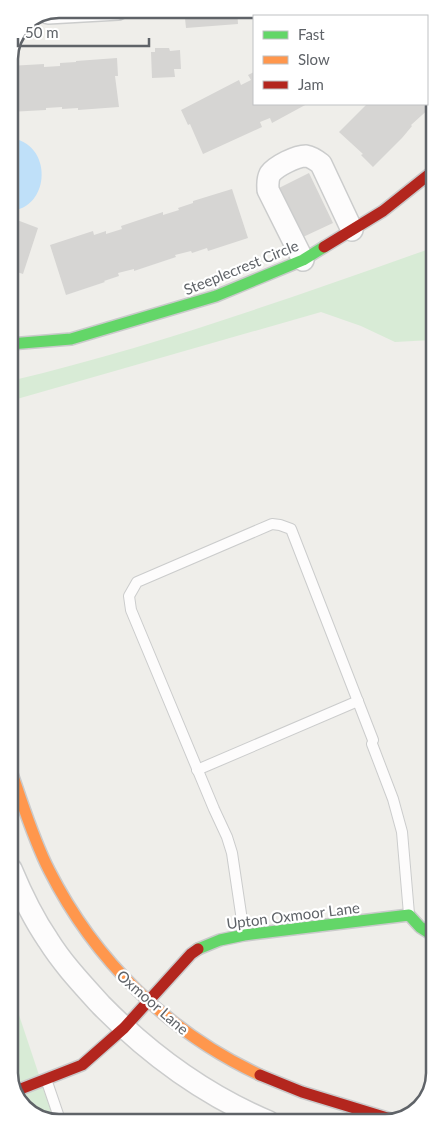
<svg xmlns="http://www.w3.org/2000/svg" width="443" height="1132" font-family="Lato,sans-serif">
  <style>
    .green { fill: #d8ebd6 }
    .water { fill: #bfe0f9 }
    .building { fill: #d6d5d3 }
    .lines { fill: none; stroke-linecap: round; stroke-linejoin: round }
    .lane-casing { stroke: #cbcccc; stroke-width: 12 }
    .street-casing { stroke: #cbcccc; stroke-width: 24 }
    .fast-casing { stroke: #cacacb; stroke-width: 14 }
    .slow-casing { stroke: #cacacb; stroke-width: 14 }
    .jam-casing { stroke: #cacacb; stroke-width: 14 }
    .lane { stroke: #fdfcfc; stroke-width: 10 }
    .street { stroke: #fdfcfc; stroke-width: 21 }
    .fast { stroke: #63d668; stroke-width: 11 }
    .slow { stroke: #ff974d; stroke-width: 11 }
    .jam { stroke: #b3261e; stroke-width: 11 }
    .labels { text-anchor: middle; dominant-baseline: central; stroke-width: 4.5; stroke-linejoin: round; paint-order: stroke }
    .street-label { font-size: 15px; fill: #5f6368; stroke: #fff }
    .rim { fill: none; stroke: #5f6368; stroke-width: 2.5 }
  </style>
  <rect width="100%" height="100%" fill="#efeeea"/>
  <g class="green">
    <path d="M432,248V340L395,342L361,326L321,312L10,401V381C154,347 293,297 432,248Z"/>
    <path d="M11,991L55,1123L28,1113L11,1089Z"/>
  </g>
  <path class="water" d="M9,138C53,141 52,209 9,211Z"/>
  <g class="building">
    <path d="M184,9H237L238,24L186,28Z"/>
    <path d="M343,9H388L401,14L402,16H346Z"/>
    <path d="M432,43V106L411,125L412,126L402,138L373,167L361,155L363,154L339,132L367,104H427V49Z"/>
    <path d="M155,48H169L170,51L180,50L181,69H174L175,77L152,78L151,52H155Z"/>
    <path d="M117,58L118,76H115L119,107L78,110V108L62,109V107L46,108V110L9,112V66L44,64V67L60,66V63L76,62V61Z"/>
    <path d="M254,72V104H307L272,123L270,118L260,122L262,127L203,154L190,124L188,125L181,110L239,80L241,85L251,80L248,75Z"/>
    <path d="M309,173L333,223L303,237L279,188Z"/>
    <path d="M232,189L248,238L208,251L207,248L192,253L191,251L175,255L176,257L134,271V269L118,273L119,276L104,281L105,282L66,295L50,245L93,231L94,235L106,231V234L122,229L121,226L163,212V215L179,210L178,208L193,203V201Z"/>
    <path d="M17,220L38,228L23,274L17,272L10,292L9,242Z"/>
  </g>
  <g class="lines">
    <g class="lane-casing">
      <g id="lane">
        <path d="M372,744L393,799L402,832L409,914"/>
        <path d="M197,770L358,701"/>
        <path d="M244,934L232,853L227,837L214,809L131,610L129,596L137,582L272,524L280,525L291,529L373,740"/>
        <path d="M46,1079L61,1123"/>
      </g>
    </g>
    <g class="street-casing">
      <g id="street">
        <path d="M48,13L118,9"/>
        <path d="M303,260L268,190C268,184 267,180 270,174C276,166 296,156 306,156C312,157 316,160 321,164L352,230"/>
        <path d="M11,869C21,893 33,918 48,940C63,964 82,984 101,1005C150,1055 205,1095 269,1122"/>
      </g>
    </g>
    <g class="fast-casing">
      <g id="fast">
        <path d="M10,344L71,339L216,296L303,260L324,247"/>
        <path d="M198,949L220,940L244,935L409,915L420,927L434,936"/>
      </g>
    </g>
    <g class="slow-casing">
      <path id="slow" d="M11,771C23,804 33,839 49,870C95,961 168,1032 260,1075"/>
    </g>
    <g class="jam-casing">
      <g id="jam">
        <path d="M324,247L383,211L432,172"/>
        <path d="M260,1075L302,1092L397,1121"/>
        <path d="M13,1092L82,1065L124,1028L191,954L198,949"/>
      </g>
    </g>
    <use href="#lane" class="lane"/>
    <use href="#street" class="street"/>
    <use href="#fast" class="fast"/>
    <use href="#slow" class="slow"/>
    <use href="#jam" class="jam"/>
  </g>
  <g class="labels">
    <g class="street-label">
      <text transform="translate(241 267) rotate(-22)">Steeplecrest Circle</text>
      <text transform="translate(293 915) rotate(-7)">Upton Oxmoor Lane</text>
      <text transform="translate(153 1002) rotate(41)">Oxmoor Lane</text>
    </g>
  </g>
  <path d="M0 0H443V1132H0ZM59 18H385A41 41 0 0 1 426 59V1073A41 41 0 0 1 385 1114H59A41 41 0 0 1 18 1073V59A41 41 0 0 1 59 18Z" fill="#fff" fill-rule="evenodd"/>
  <path class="rim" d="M59 18H385A41 41 0 0 1 426 59V1073A41 41 0 0 1 385 1114H59A41 41 0 0 1 18 1073V59A41 41 0 0 1 59 18Z"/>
  <rect x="253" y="15" width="175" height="90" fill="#ffffff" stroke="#bfc1c3"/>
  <rect x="263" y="31" width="25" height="8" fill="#63d668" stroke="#bfc1c3"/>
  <text x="298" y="40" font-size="15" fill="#5f6368">Fast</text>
  <rect x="263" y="56" width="25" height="8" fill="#ff974d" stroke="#bfc1c3"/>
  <text x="298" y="65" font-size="15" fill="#5f6368">Slow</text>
  <rect x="263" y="81" width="25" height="8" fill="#b3261e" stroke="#bfc1c3"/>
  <text x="298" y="90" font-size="15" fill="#5f6368">Jam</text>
  <path d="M18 38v8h131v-8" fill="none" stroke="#5f6368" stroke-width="2.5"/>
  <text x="25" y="38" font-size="15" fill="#5f6368" stroke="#ffffff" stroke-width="4" paint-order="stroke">50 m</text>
</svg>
